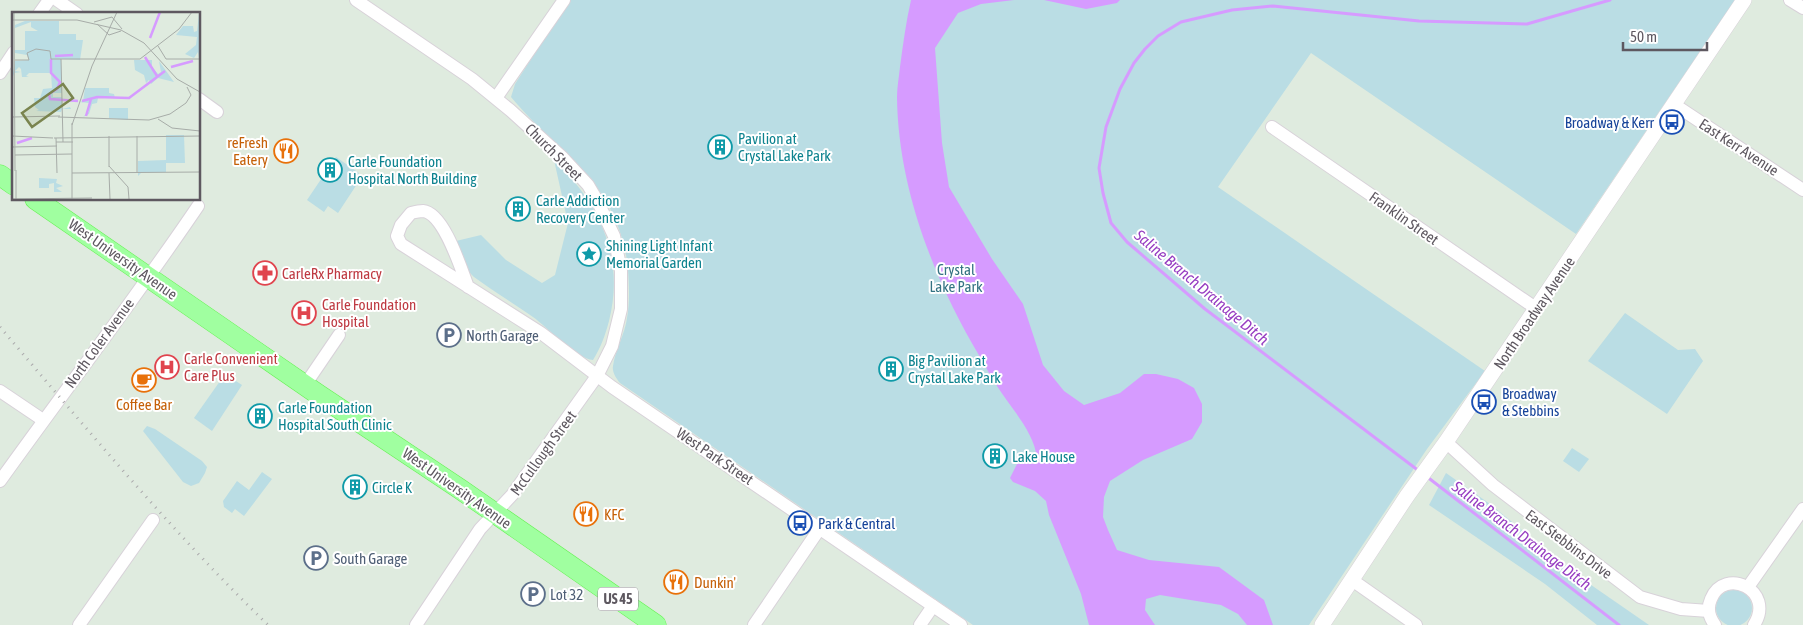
<svg xmlns="http://www.w3.org/2000/svg" width="1803" height="625" font-family="'Asap Condensed',sans-serif">
  <style>
    .green { fill: #badde4 }
    .water { fill: #d69bff }
    .lines { fill: none; stroke-linecap: round; stroke-linejoin: round }
    .stream { stroke: #d69bff; stroke-width: 3 }
    .minor-casing { stroke: #d8d2d9; stroke-width: 14 }
    .tertiary-casing { stroke: #d8d2d9; stroke-width: 16 }
    .primary-casing { stroke: #65f152; stroke-width: 21 }
    .minor { stroke: #fff; stroke-width: 12 }
    .tertiary { stroke: #fff; stroke-width: 15 }
    .primary { stroke: #a0ffa0; stroke-width: 20 }
    .rail { stroke: #abaaac; stroke-width: 3; stroke-dasharray: 1 6; stroke-linecap: butt }
    .labels { text-anchor: middle; dominant-baseline: central; stroke-width: 4; stroke-linejoin: round; paint-order: stroke }
    .shield { fill: #fff; stroke: #8e8a90; stroke-width: 1 }
    .shield-label { font-size: 14px; font-weight: bold; fill: #5e5860 }
    .transit-label { font-size: 15px; fill: #164399; stroke: #fff; text-anchor: start }
    .culture-label { font-size: 15px; fill: #0d838f; stroke: #fff; text-anchor: start }
    .food-label { font-size: 15px; fill: #c56008; stroke: #fff; text-anchor: start }
    .street-label { font-size: 15px; fill: #5e5860; stroke: #fff }
    .park-label { font-size: 15px; fill: #347383; stroke: #fff }
    .health-label { font-size: 15px; fill: #be3a42; stroke: #fff; text-anchor: start }
    .service-label { font-size: 15px; fill: #4e5e75; stroke: #fff; text-anchor: start }
    .water-label { font-size: 16px; font-style: italic; fill: #973ec2; stroke: #fff }
    .inset-river { fill: none; stroke: #d69bff; stroke-width: 2.5 }
    .inset-road { fill: none; stroke: #a7aca8; stroke-width: 1 }
    .view { fill: #7a844f; fill-opacity: 0.15; stroke: #7a844f; stroke-width: 2.5 }
    .inset-edge { fill: none; stroke: #5e5860; stroke-width: 2.5 }
  </style>
  <rect width="100%" height="100%" fill="#dfebdf"/>
  <g class="green">
    <path d="M569,0H1735L1576,234L1311,53L1218,187L1485,371L1427,449L1309,625H973L620,383C616,378 612,372 613,366C615,350 625,334 627,318C630,303 629,284 628,269C619,182 561,157 511,97L515,84Z"/>
    <path d="M336,157L359,173L357,176L361,178L338,213L328,206L324,212L307,200Z"/>
    <path d="M554,160C600,204 625,257 609,321C605,336 601,347 593,360C577,359 547,327 533,317C513,303 493,291 474,277L467,270L456,241L481,235L506,260L542,283L555,275L568,223Z"/>
    <path d="M1625,313L1678,350L1695,349L1703,361L1667,414L1588,361Z"/>
    <path d="M225,374L242,385L212,431L194,418Z"/>
    <path d="M147,426L155,429L202,461L207,467L205,473L199,483L191,486L183,482L143,431Z"/>
    <path d="M1572,448L1589,459L1579,472L1563,461Z"/>
    <path d="M262,472L272,479L244,516L235,509L232,513L224,507L223,501L237,481L249,490Z"/>
    <path d="M1446,473L1490,504L1581,578L1649,625H1597L1545,584L1429,505Z"/>
    <circle cx="1734" cy="608" r="18"/>
  </g>
  <g class="water">
    <path d="M911,0H1014L981,4L958,13L935,48L942,143L949,187L992,259L1023,304L1043,365L1064,391L1084,405L1120,393L1144,374H1156L1178,379L1194,388L1202,404V422L1192,439L1143,460L1110,481L1104,497L1103,517L1108,530L1117,550L1149,560L1219,567L1264,600L1273,625H1247L1238,614L1221,605L1160,595L1146,599L1145,610L1155,625H1089L1081,594L1049,515L1046,501L1035,491L1013,482L1010,478L1018,462L1022,461L1026,463H1033L1037,458C1034,432 1011,408 997,386C991,377 986,367 980,357C934,280 898,188 897,97C897,87 899,77 900,67C903,44 906,22 911,0Z"/>
    <path d="M1044,0H1120L1117,3L1086,9Z"/>
  </g>
  <g class="lines">
    <g class="stream">
      <path d="M1419,471L1205,309L1127,242L1111,223L1103,193L1099,168L1106,127L1120,89L1134,63L1145,49L1158,36L1181,22L1232,10L1273,6L1419,21L1527,24L1610,0"/>
      <path d="M1426,476L1619,625"/>
    </g>
    <g class="minor-casing">
      <g id="minor">
        <path d="M57,0L77,14"/>
        <path d="M356,0L472,79L510,110L563,158L588,185L598,202L614,236L621,271V309L612,346L597,376L512,495L480,529L416,625"/>
        <path d="M1790,0L1803,8"/>
        <path d="M39,14L49,0"/>
        <path d="M0,73L14,52"/>
        <path d="M496,98L564,0"/>
        <path d="M199,99L217,112"/>
        <path d="M1675,105L1803,190"/>
        <path d="M1272,127L1537,309"/>
        <path d="M468,287C461,269 444,213 423,211C420,211 415,212 411,213L401,225L397,236L401,244L541,333L612,387L961,625"/>
        <path d="M305,385L339,335"/>
        <path d="M0,391L43,420"/>
        <path d="M1446,442L1493,485L1640,597L1681,609L1709,611"/>
        <path d="M0,481C66,389 135,299 198,206"/>
        <path d="M1352,580L1416,625"/>
        <path d="M1748,587L1803,509"/>
        <path d="M79,625L153,520"/>
        <path d="M754,625L820,528"/>
        <path d="M920,625L933,606"/>
        <path d="M1715,625C1709,617 1707,608 1711,599C1724,566 1776,590 1754,625"/>
      </g>
    </g>
    <g class="tertiary-casing">
      <path id="tertiary" d="M1322,625L1407,496L1446,442L1744,0"/>
    </g>
    <g class="primary-casing">
      <g id="primary">
        <path d="M0,175L14,185"/>
        <path d="M35,199L319,395L460,489L656,625"/>
      </g>
    </g>
    <use href="#minor" class="minor"/>
    <use href="#tertiary" class="tertiary"/>
    <use href="#primary" class="primary"/>
    <path class="rail" d="M0,327C87,429 172,532 268,625"/>
  </g>
  <defs>
    <g id="bus-ring" transform="scale(1.25)"><circle r="9.5" fill="#fff" stroke="#1a4fb4" stroke-width="1.5"/><path d="M-5-6H5V4H4V6H2V4H-2V6H-4V4H-5ZM-3.5-4V0h7V-4ZM-3.5 1.2v1.5H-2V1.2ZM2 1.2v1.5H3.5V1.2Z" fill="#1a4fb4"/></g>
    <g id="building-ring" transform="scale(1.25)"><circle r="9.5" fill="#fff" stroke="#0f9aa8" stroke-width="1.5"/><path d="M-4-6H4V6H1V3H-1V6H-4ZM-2.5-4.3h1.7v1.8h-1.7ZM.8-4.3h1.7v1.8H.8ZM-2.5-1h1.7V.8h-1.7ZM.8-1h1.7V.8H.8Z" fill="#0f9aa8"/></g>
    <g id="restaurant-ring" transform="scale(1.25)"><circle r="9.5" fill="#fff" stroke="#e8710a" stroke-width="1.5"/><path d="M-5-6h1v4h1v-4h1v4h1v-4h1v5L-1.5 .5V6h-2V.5L-5-1ZM5-6V6H3V1.5H1.5Q1.5-4 5-6Z" fill="#e8710a"/></g>
    <g id="sight-ring" transform="scale(1.25)"><circle r="9.5" fill="#fff" stroke="#0f9aa8" stroke-width="1.5"/><path d="M0-6L1.8-2.2L6-1.7L2.9 1.2L3.7 5.4L0 3.3L-3.7 5.4L-2.9 1.2L-6-1.7L-1.8-2.2Z" fill="#0f9aa8"/></g>
    <g id="pharmacy-ring" transform="scale(1.25)"><circle r="9.5" fill="#fff" stroke="#e0444e" stroke-width="1.5"/><path d="M-2-6h4v4h4v4h-4v4h-4v-4h-4v-4h4Z" fill="#e0444e"/></g>
    <g id="hospital-ring" transform="scale(1.25)"><circle r="9.5" fill="#fff" stroke="#e0444e" stroke-width="1.5"/><path d="M-5-5h3v3.5h4V-5h3V5h-3V1.5h-4V5h-3Z" fill="#e0444e"/></g>
    <g id="parking-ring" transform="scale(1.25)"><circle r="9.5" fill="#fff" stroke="#5c6f8a" stroke-width="1.5"/><path d="M-3.5-5.5H1a3.5 3.5 0 0 1 0 7H-1V5.5H-3.5ZM-1-3.4V-.6H.8a1.4 1.4 0 0 0 0-2.8Z" fill="#5c6f8a"/></g>
    <g id="cafe-ring" transform="scale(1.25)"><circle r="9.5" fill="#fff" stroke="#e8710a" stroke-width="1.5"/><path d="M-5.5-4.5H6V0H3Q3 3.5 0 3.5H-2.5Q-5.5 3.5-5.5 0ZM3-3.2v2h1.7v-2ZM-6 4.5H4V6H-6Z" fill="#e8710a"/></g>
  </defs>
  <g fill-rule="evenodd">
    <use href="#bus-ring" x="1672" y="122"/>
    <use href="#building-ring" x="720" y="147"/>
    <use href="#restaurant-ring" x="286" y="151"/>
    <use href="#building-ring" x="330" y="170"/>
    <use href="#building-ring" x="518" y="209"/>
    <use href="#sight-ring" x="589" y="254"/>
    <use href="#pharmacy-ring" x="265" y="273"/>
    <use href="#hospital-ring" x="304" y="313"/>
    <use href="#parking-ring" x="449" y="335"/>
    <use href="#hospital-ring" x="167" y="367"/>
    <use href="#building-ring" x="891" y="369"/>
    <use href="#cafe-ring" x="144" y="380"/>
    <use href="#bus-ring" x="1484" y="402"/>
    <use href="#building-ring" x="260" y="416"/>
    <use href="#building-ring" x="995" y="456"/>
    <use href="#building-ring" x="355" y="487"/>
    <use href="#restaurant-ring" x="586" y="514"/>
    <use href="#bus-ring" x="800" y="523"/>
    <use href="#parking-ring" x="316" y="558"/>
    <use href="#restaurant-ring" x="676" y="582"/>
    <use href="#parking-ring" x="533" y="594"/>
  </g>
  <g class="labels">
    <rect class="shield" x="598" y="587.5" width="40" height="23" rx="4"/>
    <g class="shield-label">
      <text x="618" y="599">US 45</text>
    </g>
    <g class="transit-label">
      <text x="1654" y="122" text-anchor="end">Broadway &amp; Kerr</text>
      <text x="1502" y="393">Broadway<tspan x="1502" dy="17">&amp; Stebbins</tspan></text>
      <text x="818" y="523">Park &amp; Central</text>
    </g>
    <g class="culture-label">
      <text x="738" y="138">Pavilion at<tspan x="738" dy="17">Crystal Lake Park</tspan></text>
      <text x="348" y="161">Carle Foundation<tspan x="348" dy="17">Hospital North Building</tspan></text>
      <text x="536" y="200">Carle Addiction<tspan x="536" dy="17">Recovery Center</tspan></text>
      <text x="606" y="245">Shining Light Infant<tspan x="606" dy="17">Memorial Garden</tspan></text>
      <text x="908" y="360">Big Pavilion at<tspan x="908" dy="17">Crystal Lake Park</tspan></text>
      <text x="278" y="407">Carle Foundation<tspan x="278" dy="17">Hospital South Clinic</tspan></text>
      <text x="1012" y="456">Lake House</text>
      <text x="372" y="487">Circle K</text>
    </g>
    <g class="food-label">
      <text x="268" y="142" text-anchor="end">reFresh<tspan x="268" dy="17">Eatery</tspan></text>
      <text x="144" y="404" text-anchor="middle">Coffee Bar</text>
      <text x="604" y="514">KFC</text>
      <text x="694" y="582">Dunkin'</text>
    </g>
    <g class="street-label">
      <text transform="translate(1739 147) rotate(33)">East Kerr Avenue</text>
      <text transform="translate(554 152) rotate(45)">Church Street</text>
      <text transform="translate(1404 218) rotate(35)">Franklin Street</text>
      <text transform="translate(123 259) rotate(35)">West University Avenue</text>
      <text transform="translate(1534 313) rotate(-56)">North Broadway Avenue</text>
      <text transform="translate(99 343) rotate(-54)">North Coler Avenue</text>
      <text transform="translate(543 453) rotate(-54)">McCullough Street</text>
      <text transform="translate(715 456) rotate(34)">West Park Street</text>
      <text transform="translate(457 488) rotate(35)">West University Avenue</text>
      <text transform="translate(1569 544) rotate(37)">East Stebbins Drive</text>
    </g>
    <g class="park-label">
      <text x="956" y="269">Crystal<tspan x="956" dy="17">Lake Park</tspan></text>
    </g>
    <g class="health-label">
      <text x="282" y="273">CarleRx Pharmacy</text>
      <text x="322" y="304">Carle Foundation<tspan x="322" dy="17">Hospital</tspan></text>
      <text x="184" y="358">Carle Convenient<tspan x="184" dy="17">Care Plus</tspan></text>
    </g>
    <g class="service-label">
      <text x="466" y="335">North Garage</text>
      <text x="334" y="558">South Garage</text>
      <text x="550" y="594">Lot 32</text>
    </g>
    <g class="water-label">
      <text transform="translate(1202 287) rotate(40)">Saline Branch Drainage Ditch</text>
      <text transform="translate(1522 535) rotate(37)">Saline Branch Drainage Ditch</text>
    </g>
  </g>
  <g transform="translate(12 12)">
    <rect width="188" height="188" fill="#dfebdf"/>
    <path d="M187,2V46L186,40L182,46L173,42L184,33L185,25L164,23L171,14H181L182,20L185,19ZM13,9H47V22H64V28H71L68,48L49,47L50,81H41V85H50V97L58,95L59,97H50L49,100L24,99L27,98L23,95L22,86H28L31,77L40,76L39,61H17L14,64L17,65H10L9,57L7,55L3,59L9,60L2,61L0,68L3,49L17,48L15,43L3,41V38H13V19H26L19,15V10L3,16V13ZM122,48H140V55L146,62L149,60L147,49L162,70L146,66L139,72L137,68L134,71L132,63L123,58ZM73,76H97V81L102,82L103,86H86L85,91L80,92L77,102L71,105L77,99V91L67,90L71,89ZM97,96H116V108L97,106ZM154,123H172L173,151H154V160L129,161L126,164V149L154,148ZM27,166L45,167L44,171L51,174L44,176L50,180H42V171L37,172V176H27Z" fill="#badde4"/>
    <path class="inset-river" d="M138,26L148,0M43,44L61,43M133,45L145,64M39,47V61L48,70L45,77L37,82L38,87L66,89M159,55L181,49M70,89L85,85L117,86L153,59M74,104L79,87M5,131L20,126"/>
    <path class="inset-road" d="M2,0L3,159M0,8H65L109,18L132,31L165,67L188,80M82,10L100,5L110,17M85,12L97,23L109,19M146,34L154,47H188M49,47L51,130M3,48H17L15,41L24,37L38,39L39,47H128L167,17L180,0M174,91L179,83L175,75M1,105L48,104M46,105L137,108L158,102L174,91M146,107L160,116L188,119M60,111V187M60,113L80,54L105,0M0,124L41,126M97,124V155M125,124V160M42,126L188,124M44,126L45,161M44,130H61M0,135L45,134M3,143L60,142M97,154L116,175L117,187M4,158V187M60,161L188,160M97,161L98,187M0,187L80,186"/>
    <path class="view" d="M51,72L61,86L20,115L10,101Z"/>
    <rect width="188" height="188" class="inset-edge"/>
  </g>
  <path d="M1623 42v8h84v-8" fill="none" stroke="#5e5860" stroke-width="2.5"/>
  <text x="1630" y="42" font-size="15" fill="#5e5860" stroke="#ffffff" stroke-width="4" paint-order="stroke">50 m</text>
</svg>
